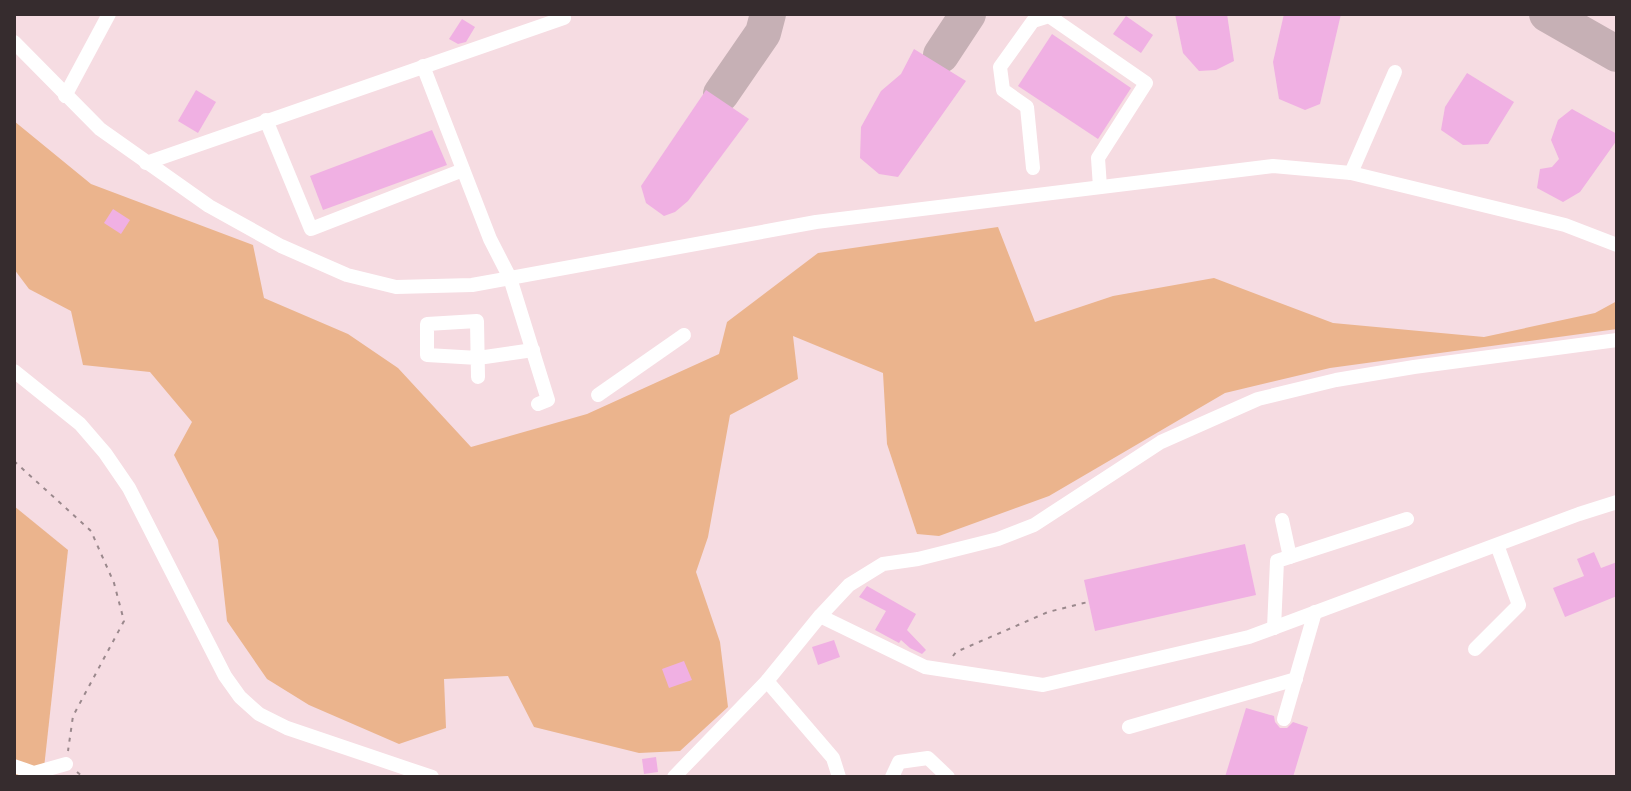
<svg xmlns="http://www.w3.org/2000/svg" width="1631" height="791" font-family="'Golos Text',sans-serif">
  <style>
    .green { fill: #ebb48d }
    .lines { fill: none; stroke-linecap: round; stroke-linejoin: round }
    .taxiway { stroke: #c6b0b5; stroke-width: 36 }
    .building { fill: #f0b0e3 }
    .path { stroke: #9a888c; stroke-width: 2; stroke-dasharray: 4 6; stroke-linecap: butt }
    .minor { stroke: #fff; stroke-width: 14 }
  </style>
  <rect width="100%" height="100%" fill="#f6dce2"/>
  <g class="green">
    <path d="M14,121L91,184L253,245L264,298L348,334L398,368L471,447L587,414L719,354L727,322L818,253L998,227L1035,322L1113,296L1214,278L1333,323L1484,337L1595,313L1617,301V329L1330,368L1225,393L1049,496L939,536L917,534L887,444L883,373L793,336L798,379L730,415L708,537L696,572L720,642L728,707L680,751L639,753L534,727L508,676L444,679L446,728L399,744L309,705L267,679L227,621L218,540L174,455L192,422L150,372L83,365L71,311L29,289L14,269Z"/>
    <path d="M14,506L68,550L43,777H14Z"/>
  </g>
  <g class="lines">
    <g class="taxiway">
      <path d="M1547,14L1617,54"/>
      <path d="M941,55L968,14"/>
      <path d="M721,94L763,33L768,14"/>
    </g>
  </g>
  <g class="building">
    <path d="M1175,14H1227L1234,61L1216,70L1199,71L1183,53Z"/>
    <path d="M1284,14H1341L1320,104L1305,110L1279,99L1273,62Z"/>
    <path d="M1126,16L1153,35L1141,53L1113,34Z"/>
    <path d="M462,19L475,27L466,42L458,44L449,39Z"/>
    <path d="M1052,34L1131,88L1098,139L1018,86Z"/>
    <path d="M914,49L966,81L898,177L879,174L860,158L861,127L881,91L901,74Z"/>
    <path d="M1467,73L1514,102L1488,144L1463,145L1441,130L1445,107Z"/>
    <path d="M196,90L216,102L198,133L178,121Z"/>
    <path d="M706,90L749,119L688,201L675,212L664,216L646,203L641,186Z"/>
    <path d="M1572,109L1617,134V140L1580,192L1563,202L1537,188L1540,169L1552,167L1559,159L1551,140L1558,120Z"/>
    <path d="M432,130L447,165L323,210L310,176Z"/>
    <path d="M113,209L130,220L121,234L104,223Z"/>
    <path d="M1245,544L1256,595L1095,631L1084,580Z"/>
    <path d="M1594,552L1601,568L1617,562V596L1565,617L1553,588L1584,576L1577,559Z"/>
    <path d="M867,586L916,614L907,630L926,650L922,654L910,648L901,640L899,643L875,630L886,611L859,597Z"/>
    <path d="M834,640L840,657L818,665L812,647Z"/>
    <path d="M684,661L692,680L669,688L662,669Z"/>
    <path d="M1246,708L1274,716L1275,722L1280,728H1287L1293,722L1308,727L1293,777H1225Z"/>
    <path d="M656,757L658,772L644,774L642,759Z"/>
  </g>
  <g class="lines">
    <g class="path">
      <path d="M14,461L91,531L114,583L124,621L73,716L68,751"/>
      <path d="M953,656L956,652L1048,612L1088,602"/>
      <path d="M77,772L83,777"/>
    </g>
    <g class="minor">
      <path d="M14,42L100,129L209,206L281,246L347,275L396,287L472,285L816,222L1273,166L1351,173L1565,225L1617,245"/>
      <path d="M423,66L490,239L510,278L548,400L538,404"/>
      <path d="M65,96L109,14"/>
      <path d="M266,120L311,229L463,170"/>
      <path d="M146,163L564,18"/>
      <path d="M1033,168L1027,107L1003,90L1000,67L1033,21L1049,16L1146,83L1098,158L1100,187"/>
      <path d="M1351,173L1395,72"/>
      <path d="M14,371L80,424L105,453L129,488L225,676L240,697L259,714L287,728L432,777"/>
      <path d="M478,377L477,321L427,324V355L478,358L533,350"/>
      <path d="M598,395L684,335"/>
      <path d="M1282,520L1290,557"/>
      <path d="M820,616L925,667L1043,685L1249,637L1579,514L1617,502"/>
      <path d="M1274,628L1277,561L1407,519"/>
      <path d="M1475,649L1519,605L1497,545"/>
      <path d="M767,681L833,758L839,777"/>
      <path d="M1284,719L1315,612"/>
      <path d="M1129,727L1296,679"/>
      <path d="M14,766L34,773L66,764"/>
      <path d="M674,777L767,681L820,616L849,585L883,564L918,559L998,539L1034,525L1161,442L1258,399L1336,380L1414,367L1617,340"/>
      <path d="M892,777L899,762L928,758L948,777"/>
    </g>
  </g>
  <rect width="1631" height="791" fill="none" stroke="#362c2e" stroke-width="32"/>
</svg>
